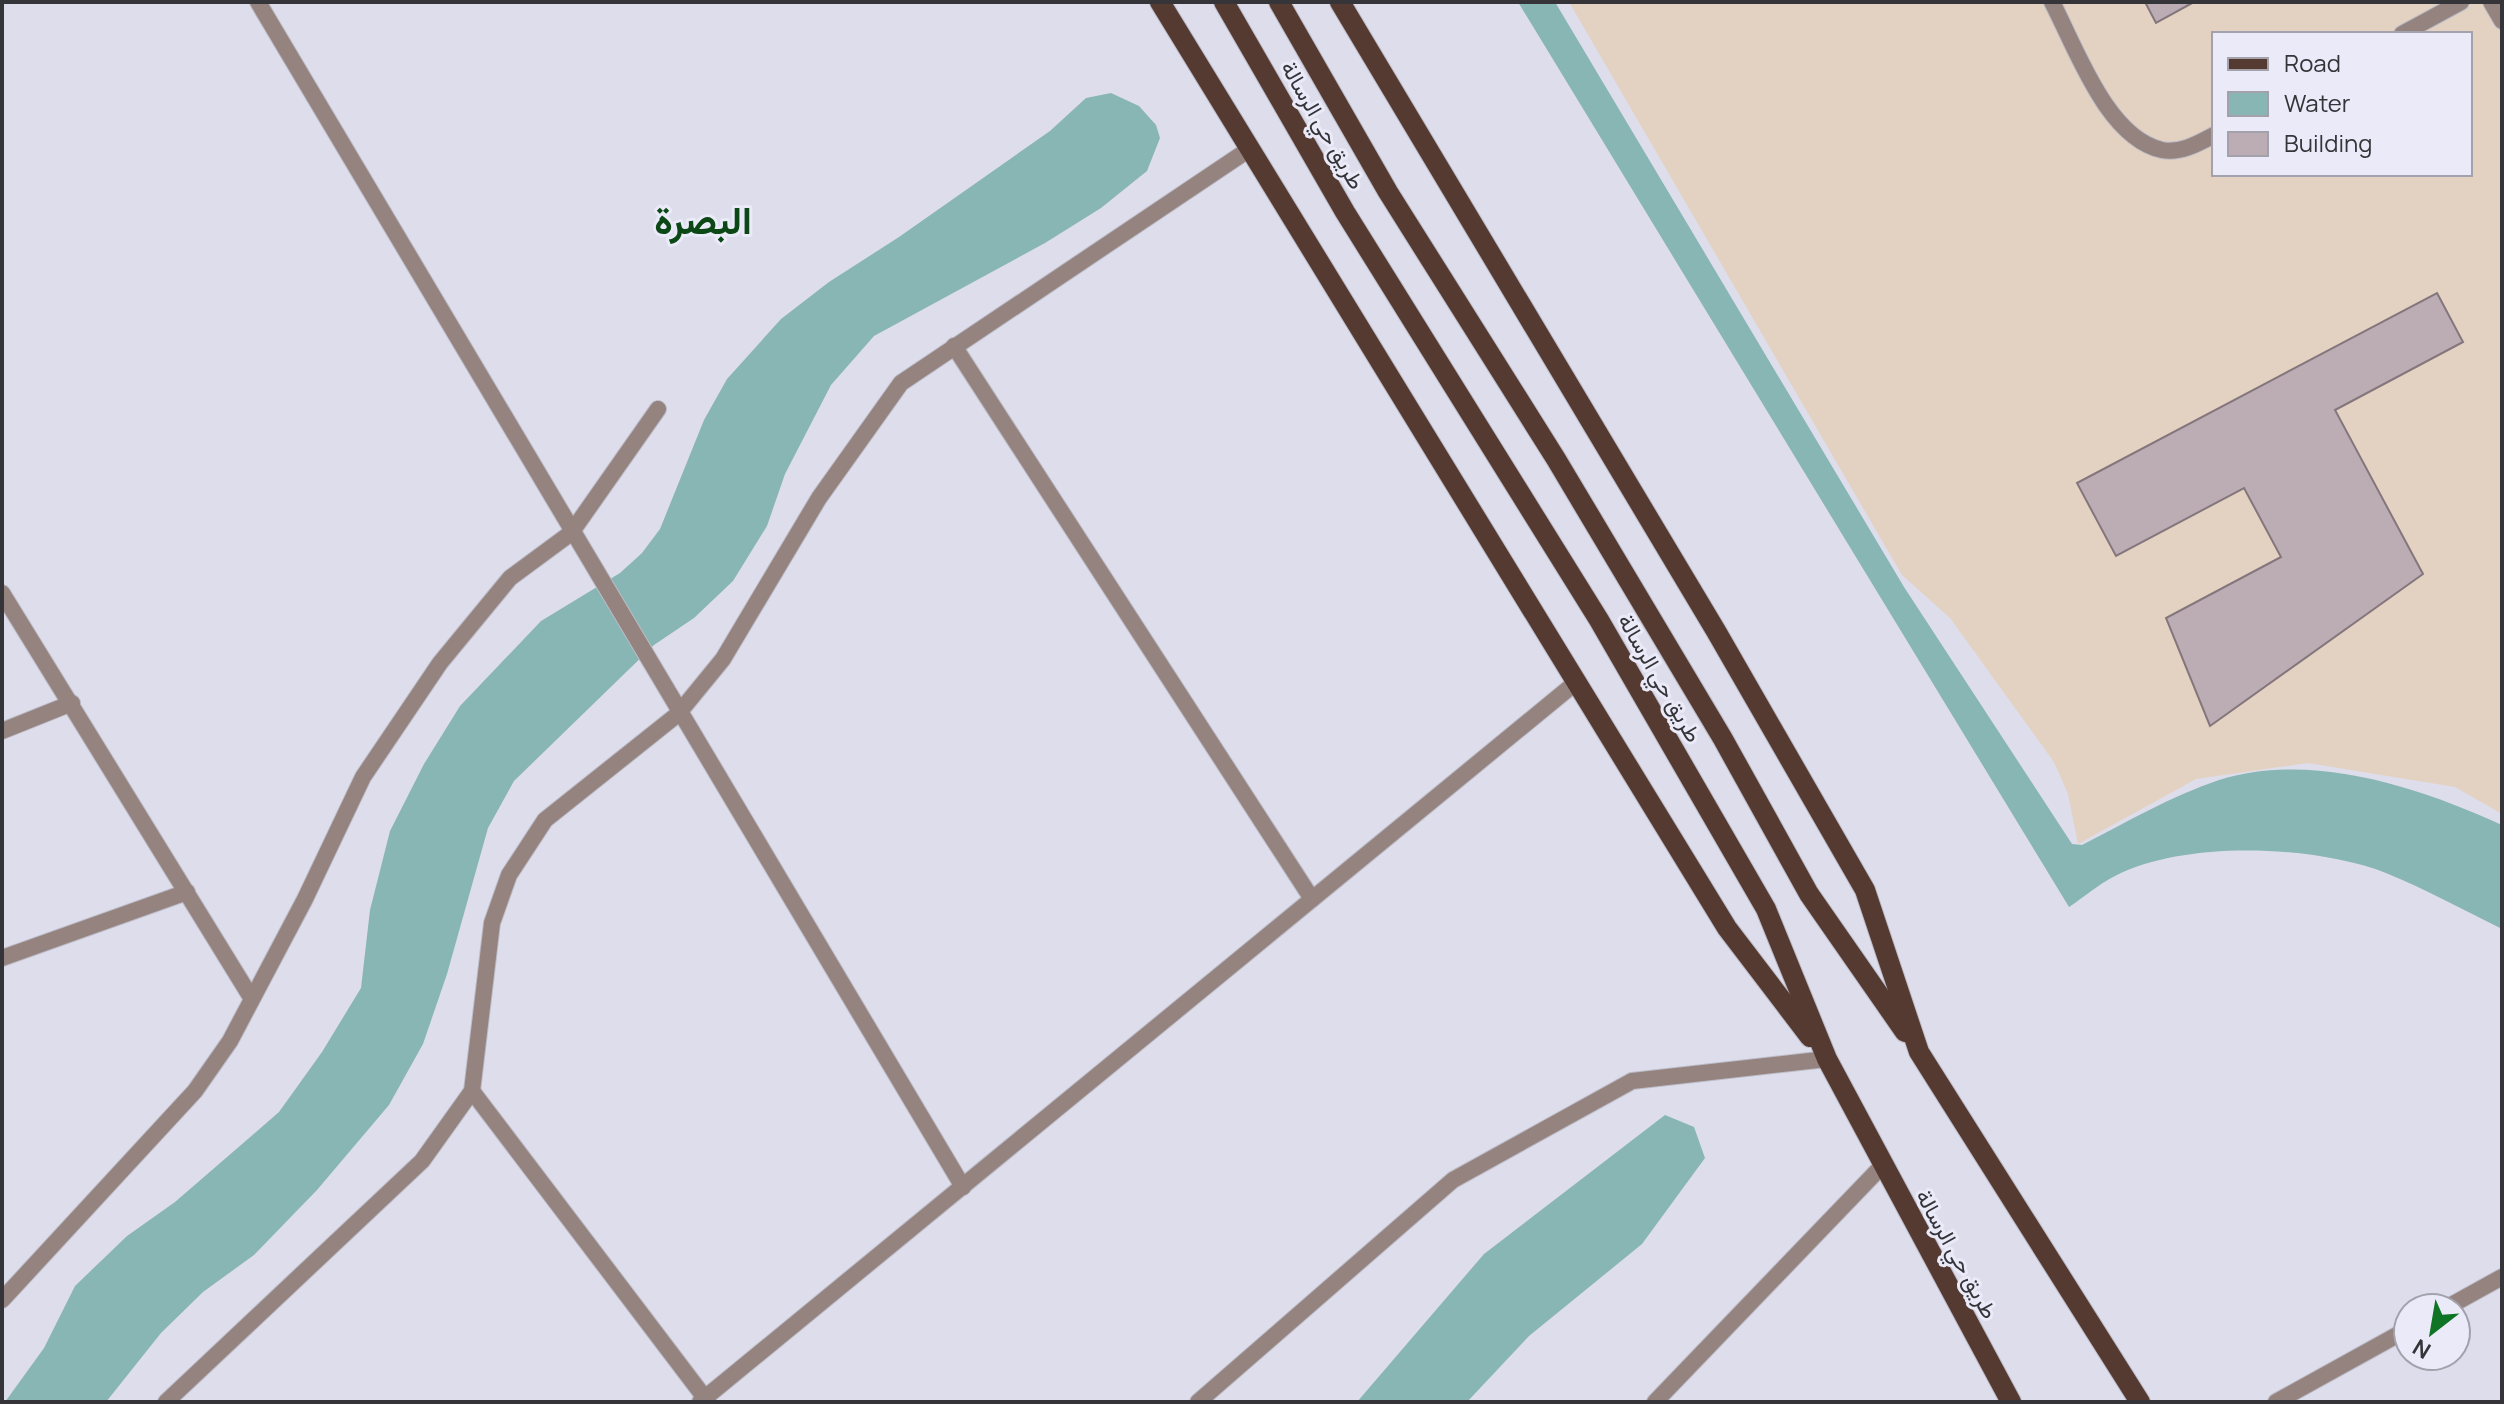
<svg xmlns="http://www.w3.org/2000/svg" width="2504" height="1404" font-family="Manrope,Vazirmatn,sans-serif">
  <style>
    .medical { fill: #e3d2c1; fill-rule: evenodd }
    .water { fill: #88b6b5 }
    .building { fill: #bcadb4; stroke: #84767c; stroke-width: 2 }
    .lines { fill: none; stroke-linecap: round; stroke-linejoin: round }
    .service-casing { stroke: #bcbbc7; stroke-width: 18 }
    .minor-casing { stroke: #bcbbc7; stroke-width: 18 }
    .primary-casing { stroke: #bcbbc7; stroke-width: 22 }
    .service { stroke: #94837e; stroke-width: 16 }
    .minor { stroke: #94837e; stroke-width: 16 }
    .primary { stroke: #553a32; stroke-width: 20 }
    .labels { text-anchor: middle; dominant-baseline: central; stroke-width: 6; stroke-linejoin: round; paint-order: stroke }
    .street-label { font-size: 22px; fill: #343439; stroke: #ebeaf8 }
    .town-label { font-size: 38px; font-weight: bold; fill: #0c4816; stroke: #ebeaf8 }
  </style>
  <rect width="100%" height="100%" fill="#deddeb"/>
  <path class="medical" d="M1569,2H2502V814L2455,787L2308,763L2196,779L2078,844L2068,794L2054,762L1950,618L1902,575ZM2214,34H2470V174H2214Z"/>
  <g class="water">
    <path d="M1518,2H1555L1904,587L2072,844L2082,845C2127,822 2171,796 2219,780C2311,751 2419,787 2502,825V929C2464,910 2425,889 2386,873C2314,845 2184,840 2115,876C2099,884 2084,897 2069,907Z"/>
    <path d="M1111,93L1139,106L1156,125L1160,138L1147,171L1101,208L1045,243L874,336L831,385L785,474L767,526L733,581L694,618L654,645L514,781L488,828L447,974L423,1044L389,1105L317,1190L254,1255L203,1292L161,1333L106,1402H5L44,1348L75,1286L127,1236L175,1202L279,1112L322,1052L361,988L370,910L390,831L424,764L460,706L541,621L620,573L642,553L660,529L704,420L727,379L781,319L829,282L899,237L1050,131L1086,98Z"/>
    <path d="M1665,1115L1694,1127L1705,1158L1642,1244L1529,1336L1467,1402H1357L1484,1254Z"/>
  </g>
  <g class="building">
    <path d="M2145,2H2194L2156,23Z"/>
    <path d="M2437,293L2463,342L2335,410L2423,574L2210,726L2166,618L2281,557L2244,488L2116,556L2077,483Z"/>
  </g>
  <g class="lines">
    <g class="service-casing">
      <g id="service">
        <path d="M2052,2C2076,48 2107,138 2162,150C2180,154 2199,143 2214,135"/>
        <path d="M2491,2L2502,21"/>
        <path d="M2402,34L2461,2"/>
      </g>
    </g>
    <g class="minor-casing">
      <g id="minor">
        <path d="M258,2L963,1187"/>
        <path d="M954,346L1312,899"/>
        <path d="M2,593L252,999"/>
        <path d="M2,731L72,703"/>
        <path d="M2,958L187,892"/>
        <path d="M472,1091L708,1402"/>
        <path d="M2,1300L195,1091L230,1041L305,899L363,777L440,663L510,578L571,533L658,409"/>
        <path d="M2446,1308L2502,1277"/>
        <path d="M166,1402L422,1161L472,1091L492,923L509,875L545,820L678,714L723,659L819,498L901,383L1251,148"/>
        <path d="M700,1402L1574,684"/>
        <path d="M1198,1402L1453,1180L1632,1081L1827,1059"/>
        <path d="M1655,1402L1882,1166"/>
        <path d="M2276,1402L2408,1329"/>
      </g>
    </g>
    <g class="primary-casing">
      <g id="primary">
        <path d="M1160,2L1727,928L1810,1037"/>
        <path d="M1224,2L1345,212L1599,620L1766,909L1827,1059L2011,1402"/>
        <path d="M1279,2L1388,192L1556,459L1723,739L1809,894L1905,1032"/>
        <path d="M1340,2L1716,631L1865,890L1919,1052L2140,1402"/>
      </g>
    </g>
    <use href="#service" class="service"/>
    <use href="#minor" class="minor"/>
    <use href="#primary" class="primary"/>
  </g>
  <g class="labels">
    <g class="street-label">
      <text transform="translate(1323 125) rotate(60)">طريق حي الرسالة</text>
      <text transform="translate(1660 678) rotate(60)">طريق حي الرسالة</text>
      <text transform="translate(1957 1254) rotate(61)">طريق حي الرسالة</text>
    </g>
    <g class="town-label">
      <text x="703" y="219">البصرة</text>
    </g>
  </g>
  <rect width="2504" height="1404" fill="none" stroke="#343439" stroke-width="8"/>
  <rect x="2212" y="32" width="260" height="144" fill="#ebeaf8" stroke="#a2a1ac" stroke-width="2"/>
  <rect x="2228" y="58" width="40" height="12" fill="#553a32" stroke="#a2a1ac" stroke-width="2"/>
  <text x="2284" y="72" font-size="24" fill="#343439">Road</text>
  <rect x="2228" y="92" width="40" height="24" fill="#88b6b5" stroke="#a2a1ac" stroke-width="2"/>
  <text x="2284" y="112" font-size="24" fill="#343439">Water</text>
  <rect x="2228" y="132" width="40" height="24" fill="#bcadb4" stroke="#a2a1ac" stroke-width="2"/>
  <text x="2284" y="152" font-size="24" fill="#343439">Building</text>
  <g transform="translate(2432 1332) rotate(211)"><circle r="38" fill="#ebeaf8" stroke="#a2a1ac" stroke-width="2"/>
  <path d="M0-6L14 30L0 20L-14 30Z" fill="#107425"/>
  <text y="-12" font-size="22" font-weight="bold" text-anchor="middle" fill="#343439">N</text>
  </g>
</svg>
